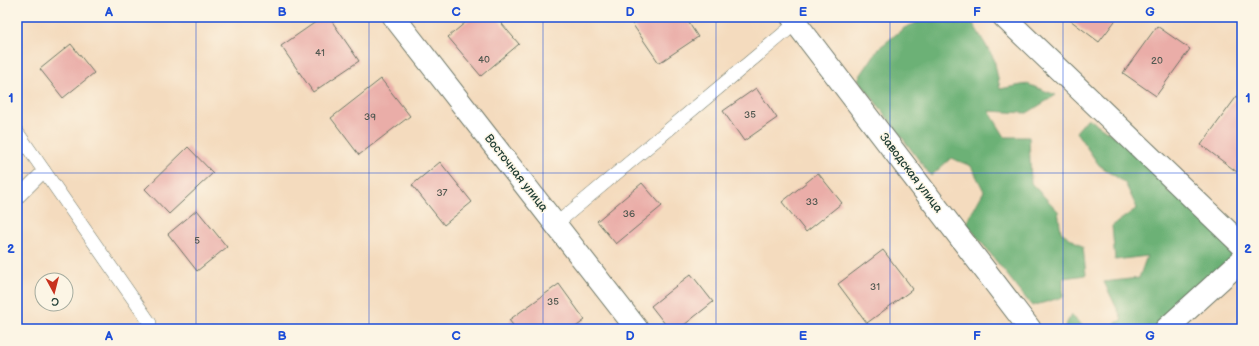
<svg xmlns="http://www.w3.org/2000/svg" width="1259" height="346" font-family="'Balsamiq Sans',sans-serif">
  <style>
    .forest { fill: #6cb176; stroke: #467755 }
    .building { fill: #eaada8 }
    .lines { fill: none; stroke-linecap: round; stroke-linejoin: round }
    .service-casing { stroke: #6a7464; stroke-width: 14 }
    .minor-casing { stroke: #6a7464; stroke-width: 24 }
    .service { stroke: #fff; stroke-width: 13 }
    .minor { stroke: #fff; stroke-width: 22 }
    .grid { fill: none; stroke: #1d4ed8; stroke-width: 1; stroke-opacity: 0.55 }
    .labels { text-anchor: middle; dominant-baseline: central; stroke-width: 3; stroke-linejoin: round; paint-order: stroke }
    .number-label { font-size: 10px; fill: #525951 }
    .street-label { font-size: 12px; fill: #1f3d34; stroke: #fcf5e5 }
    .neatline { fill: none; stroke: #1d4ed8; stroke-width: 1.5 }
    .grid-label { font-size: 13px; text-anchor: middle; font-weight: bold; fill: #1d4ed8 }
  </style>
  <rect width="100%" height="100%" fill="#fcf5e5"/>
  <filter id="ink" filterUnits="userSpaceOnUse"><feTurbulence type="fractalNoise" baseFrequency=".025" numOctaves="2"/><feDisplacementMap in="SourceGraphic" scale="8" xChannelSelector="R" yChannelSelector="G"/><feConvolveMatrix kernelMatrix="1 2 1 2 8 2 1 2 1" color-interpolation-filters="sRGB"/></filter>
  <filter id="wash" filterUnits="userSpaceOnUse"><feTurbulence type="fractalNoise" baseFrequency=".012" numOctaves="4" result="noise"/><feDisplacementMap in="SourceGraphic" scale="16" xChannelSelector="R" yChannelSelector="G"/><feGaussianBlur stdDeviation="0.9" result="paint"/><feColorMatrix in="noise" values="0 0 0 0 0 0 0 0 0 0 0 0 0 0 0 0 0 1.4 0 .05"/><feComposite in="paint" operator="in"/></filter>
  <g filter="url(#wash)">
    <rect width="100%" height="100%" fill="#f4dbbe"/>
    <g class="forest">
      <path d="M931,17H946L971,20L994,59L1000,89L1027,84L1056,95L1027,113L989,111L1005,137H1029L1031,183L1058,211L1061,232L1083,247L1086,275L1063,278V297L1032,306L966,223L984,191L971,166L951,158L931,176L858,79L879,48L904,28Z"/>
      <path d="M1088,118L1114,136L1171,166L1167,191L1199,202L1218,230L1233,257L1178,303L1154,329H1108L1122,319L1104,282L1139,278L1147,256L1115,260L1112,226L1137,208L1125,183L1099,165L1076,132Z"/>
      <path d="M1071,315L1086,329H1064Z"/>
    </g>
    <g id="blocks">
      <g class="building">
        <path d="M323,17H329L359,61L313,92L281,46Z"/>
        <path d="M472,17H496L519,44L481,76L448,37Z"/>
        <path d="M639,17H685L698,37L659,63L631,22Z"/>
        <path d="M1066,17H1118L1099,42Z"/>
        <path d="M1157,26L1190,49L1156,96L1123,73Z"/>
        <path d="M71,44L94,73L63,98L40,69Z"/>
        <path d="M381,79L410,116L359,155L331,118Z"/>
        <path d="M756,88L777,118L744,141L723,111Z"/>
        <path d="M1240,92L1242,93V165L1237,172L1201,145Z"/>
        <path d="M188,147L213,173L169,214L145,189Z"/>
        <path d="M440,162L472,202L444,225L412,185Z"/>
        <path d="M818,173L842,203L806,232L782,202Z"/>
        <path d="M642,183L662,206L616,244L597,221Z"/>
        <path d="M197,210L227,247L197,271L168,234Z"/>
        <path d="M883,250L913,289L867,323L838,284Z"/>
        <path d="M691,274L713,302L679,329H669L651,306Z"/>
        <path d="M559,284L585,320L573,329H516L509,320Z"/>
      </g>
    </g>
  </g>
  <g filter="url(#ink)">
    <use href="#blocks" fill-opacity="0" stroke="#6a7464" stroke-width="1"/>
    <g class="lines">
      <g class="service-casing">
        <g id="service">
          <path d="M17,132L150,323"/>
          <path d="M17,198L44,171"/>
          <path d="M556,224L796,23"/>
        </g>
      </g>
      <g class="minor-casing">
        <g id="minor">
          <path d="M394,17L637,329"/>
          <path d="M792,17L796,23L1030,329"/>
          <path d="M1004,17L1242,245"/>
          <path d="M1166,329L1242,260"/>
        </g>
      </g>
      <use href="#service" class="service"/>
      <use href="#minor" class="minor"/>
    </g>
  </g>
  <path class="grid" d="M196,17V329M369,17V329M543,17V329M716,17V329M890,17V329M1063,17V329M17,173H1242"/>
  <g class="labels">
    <g class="number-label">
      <text x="320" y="53">41</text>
      <text x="484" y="60">40</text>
      <text x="1157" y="61">20</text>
      <text x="750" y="115">35</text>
      <text x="370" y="117">39</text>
      <text x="442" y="193">37</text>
      <text x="812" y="202">33</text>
      <text x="629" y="214">36</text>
      <text x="197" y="241">5</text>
      <text x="875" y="287">31</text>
      <text x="553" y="302">35</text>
    </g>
    <g class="street-label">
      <text transform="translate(516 173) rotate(52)">Восточная улица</text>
      <text transform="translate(911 173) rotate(53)">Заводская улица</text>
    </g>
  </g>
  <rect width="1259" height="346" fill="none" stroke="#fcf5e5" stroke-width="44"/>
  <g transform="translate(54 292) rotate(173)"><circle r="19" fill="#fcf5e5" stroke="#a4ab9e"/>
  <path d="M0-3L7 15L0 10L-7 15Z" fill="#c8321e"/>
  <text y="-6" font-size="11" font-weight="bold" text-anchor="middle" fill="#1f3d34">С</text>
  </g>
  <rect x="22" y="22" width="1215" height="302" class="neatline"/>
  <g class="grid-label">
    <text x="109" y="16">A</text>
    <text x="282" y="16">B</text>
    <text x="456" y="16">C</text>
    <text x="630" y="16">D</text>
    <text x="803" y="16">E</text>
    <text x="977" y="16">F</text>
    <text x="1150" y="16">G</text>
    <text x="11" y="102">1</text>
    <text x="1248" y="102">1</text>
    <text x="11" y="253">2</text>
    <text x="1248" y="253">2</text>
    <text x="109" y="340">A</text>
    <text x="282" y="340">B</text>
    <text x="456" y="340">C</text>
    <text x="630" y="340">D</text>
    <text x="803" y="340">E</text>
    <text x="977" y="340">F</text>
    <text x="1150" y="340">G</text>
  </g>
</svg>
